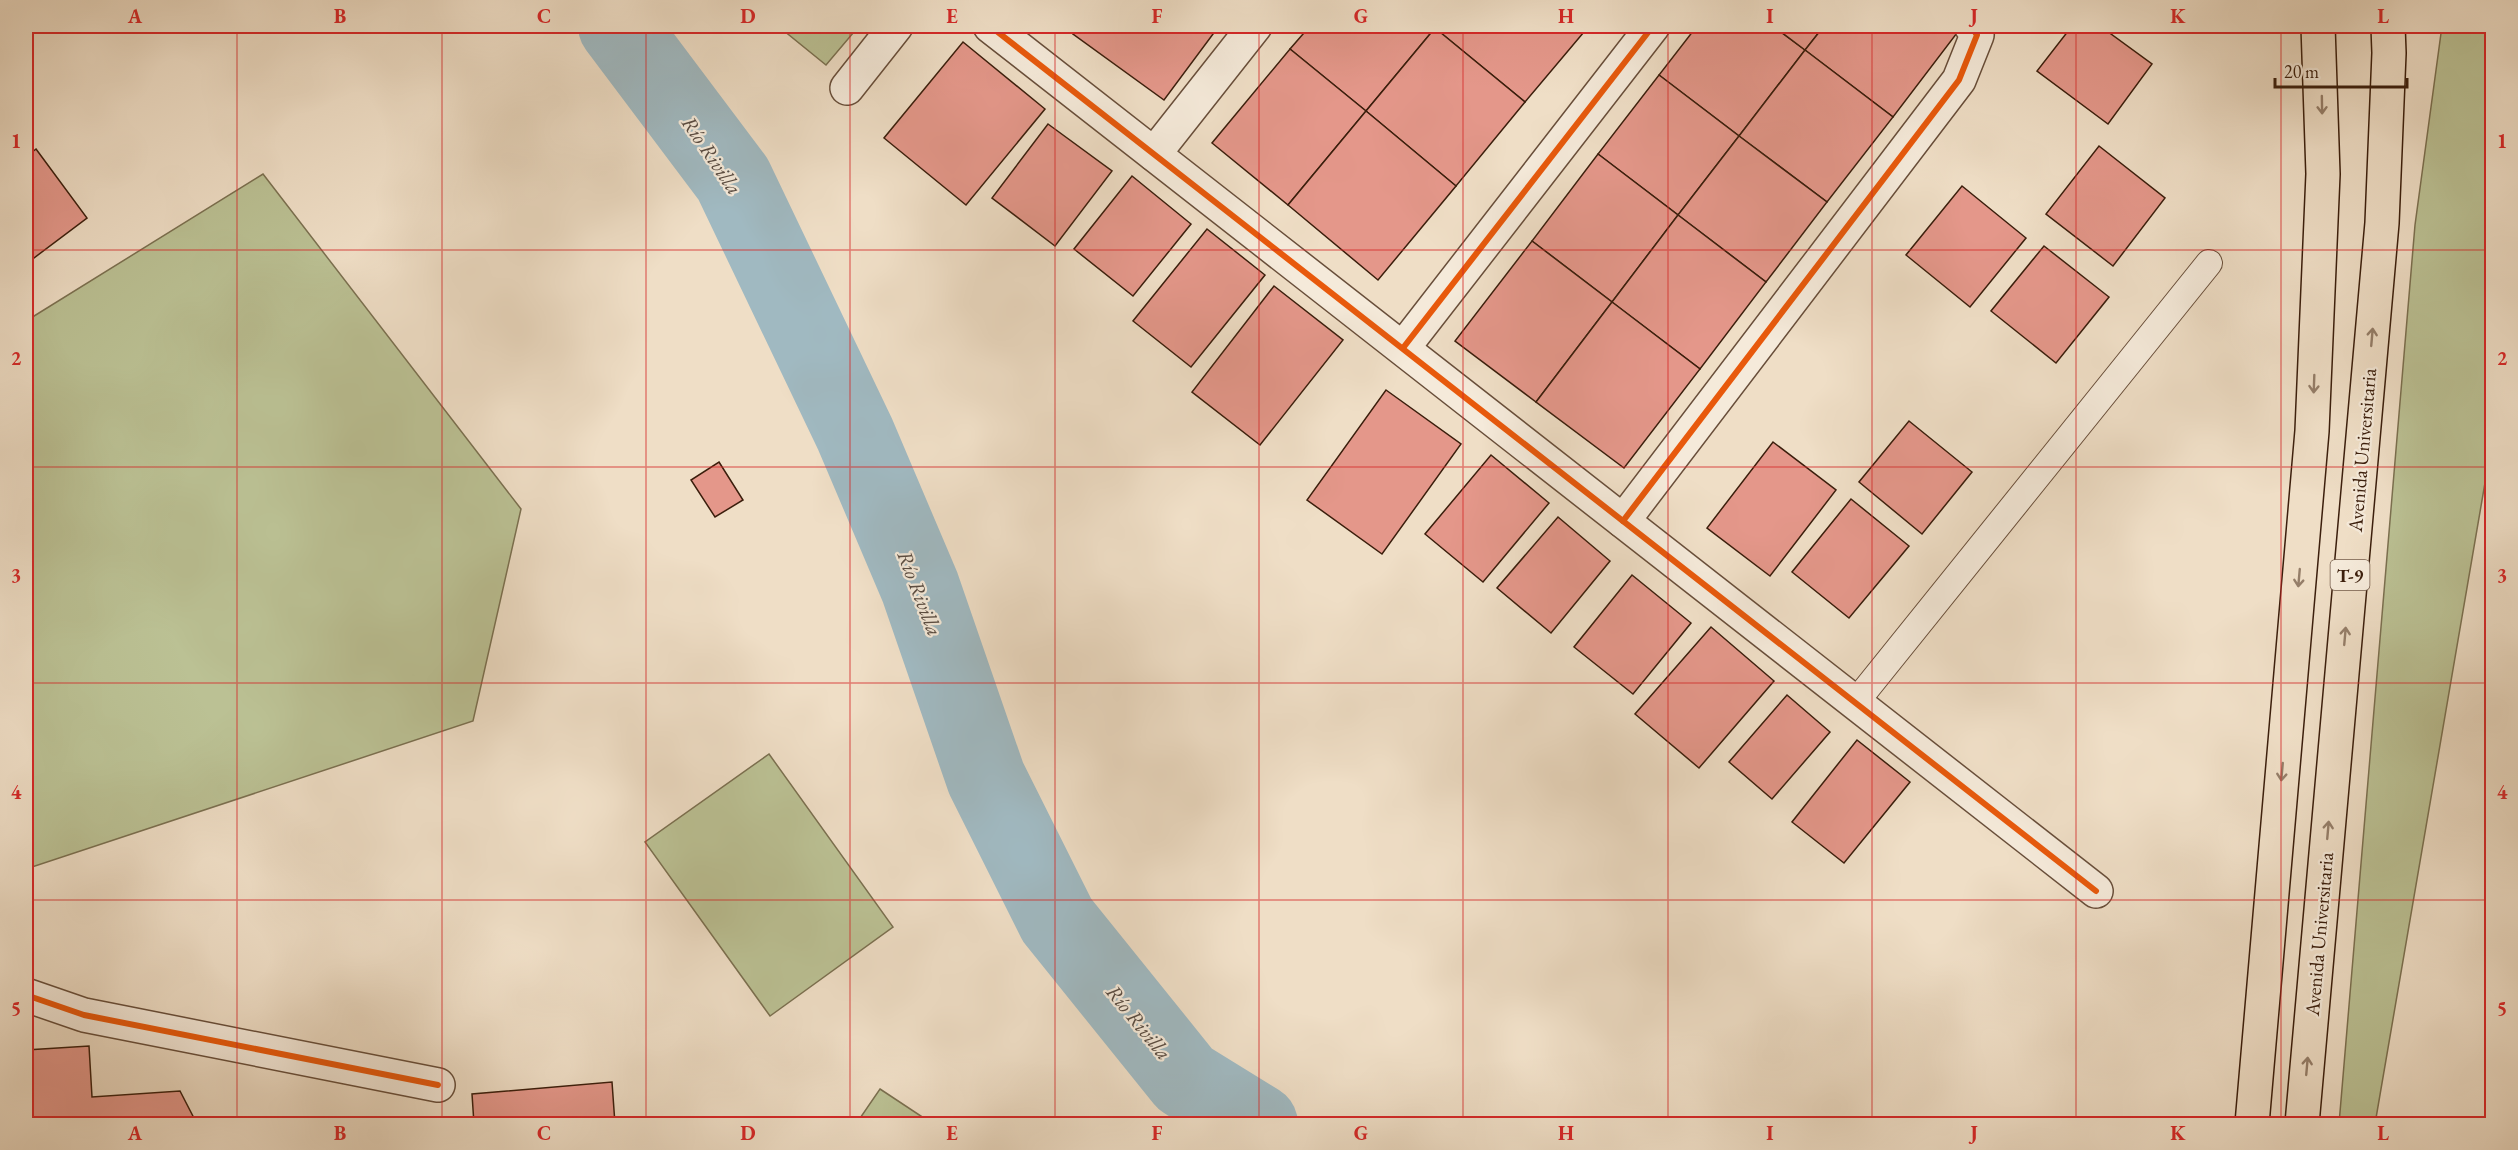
<svg xmlns="http://www.w3.org/2000/svg" width="2518" height="1150" font-family="'EB Garamond',serif">
  <style>
    .green { fill: #bbc194; stroke: #7b7050; stroke-width: 1.5 }
    .lines { fill: none; stroke-linecap: round; stroke-linejoin: round }
    .river { stroke: #a0b9c1; stroke-width: 80 }
    .building { fill: #e4978a; stroke: #3b1e0c; stroke-width: 1.5 }
    .lane-casing { stroke: #684e3a; stroke-width: 28 }
    .street-casing { stroke: #684e3a; stroke-width: 36 }
    .highway-casing { stroke: #3b1e0c; stroke-width: 36 }
    .lane { stroke: #f5eada; stroke-width: 26 }
    .street { stroke: #f5eada; stroke-width: 33 }
    .highway { stroke: #efdec6; stroke-width: 33 }
    .cycleway-casing { stroke: #f5eada; stroke-width: 10 }
    .cycleway { stroke: #e8590c; stroke-width: 6 }
    .oneway { stroke: #957e69 }
    .grid { fill: none; stroke: #d62828; stroke-width: 1.5; stroke-opacity: 0.55 }
    .labels { text-anchor: middle; dominant-baseline: central; stroke-width: 4.5; stroke-linejoin: round; paint-order: stroke }
    .shield { fill: #f5eada; stroke: #735b4a; stroke-width: 1.5 }
    .shield-label { font-size: 18px; font-weight: bold; fill: #3b1e0c }
    .street-label { font-size: 20px; fill: #3b1e0c; stroke: #f5eada }
    .water-label { font-size: 21px; font-style: italic; fill: #594c42; stroke: #f5eada }
    .neatline { fill: none; stroke: #d62828; stroke-width: 2 }
    .grid-label { font-size: 20px; text-anchor: middle; font-weight: bold; fill: #d62828 }
  </style>
  <rect width="100%" height="100%" fill="#efdec6"/>
  <filter id="stains"><feTurbulence type="fractalNoise" baseFrequency=".00333" numOctaves="4"/><feColorMatrix values="0 0 0 0 .2 0 0 0 0 .09 0 0 0 0 .02 0 0 0 .5 -.17"/></filter>
  <radialGradient id="worn" r=".72"><stop offset=".6" stop-color="#630" stop-opacity="0"/><stop offset="1" stop-color="#630" stop-opacity=".3"/></radialGradient>
  <g class="green">
    <path d="M778,26H859L826,65Z"/>
    <path d="M2442,26H2492V442L2375,1124H2339L2415,225Z"/>
    <path d="M263,174L521,509L473,721L26,869V321Z"/>
    <path d="M769,754L893,927L770,1016L645,842Z"/>
    <path d="M880,1089L933,1124H856Z"/>
  </g>
  <g class="lines">
    <path class="river" d="M618,26L733,179L855,434L920,587L986,778L1057,920L1185,1079L1258,1124"/>
  </g>
  <g class="building">
    <path d="M1079,26H1219L1164,100L1073,34Z"/>
    <path d="M1310,26H1433L1435,28L1366,111L1290,49Z"/>
    <path d="M1437,26H1589L1525,102L1435,28Z"/>
    <path d="M1697,26H1773L1805,50L1739,136L1659,75Z"/>
    <path d="M1773,26H1824L1805,50Z"/>
    <path d="M1824,26H1947L1957,33L1893,117L1805,50Z"/>
    <path d="M2072,26H2100L2152,64L2108,124L2037,71Z"/>
    <path d="M1435,28L1525,102L1456,186L1366,111Z"/>
    <path d="M963,42L1045,109L966,205L884,138Z"/>
    <path d="M1290,49L1366,111L1288,205L1212,143Z"/>
    <path d="M1805,50L1893,117L1827,202L1739,136Z"/>
    <path d="M1659,75L1739,136L1678,215L1598,154Z"/>
    <path d="M1366,111L1456,186L1378,280L1288,205Z"/>
    <path d="M1048,124L1112,171L1055,246L992,198Z"/>
    <path d="M1739,136L1827,202L1766,282L1678,215Z"/>
    <path d="M2099,146L2165,198L2113,266L2046,214Z"/>
    <path d="M36,149L87,218L26,264V157Z"/>
    <path d="M1598,154L1678,215L1612,302L1532,241Z"/>
    <path d="M1132,176L1191,224L1133,296L1074,249Z"/>
    <path d="M1962,186L2026,238L1970,307L1906,255Z"/>
    <path d="M1678,215L1766,282L1700,369L1612,302Z"/>
    <path d="M1207,229L1265,275L1191,367L1133,321Z"/>
    <path d="M1532,241L1612,302L1536,402L1455,341Z"/>
    <path d="M2044,246L2109,297L2056,363L1991,311Z"/>
    <path d="M1274,286L1343,340L1260,445L1192,392Z"/>
    <path d="M1612,302L1700,369L1624,468L1536,402Z"/>
    <path d="M1386,390L1461,444L1382,554L1307,500Z"/>
    <path d="M1909,421L1972,472L1922,534L1859,482Z"/>
    <path d="M1773,442L1836,490L1770,576L1707,528Z"/>
    <path d="M1491,455L1549,503L1483,582L1425,534Z"/>
    <path d="M719,462L743,500L715,517L691,480Z"/>
    <path d="M1851,499L1909,546L1849,618L1792,572Z"/>
    <path d="M1558,517L1610,561L1551,633L1497,588Z"/>
    <path d="M1632,575L1691,623L1633,694L1574,647Z"/>
    <path d="M1711,627L1774,681L1699,768L1635,714Z"/>
    <path d="M1787,695L1830,732L1772,799L1729,762Z"/>
    <path d="M1857,740L1910,782L1844,863L1792,822Z"/>
    <path d="M89,1046L92,1097L180,1091L197,1124H26V1050Z"/>
    <path d="M612,1082L615,1124H474L472,1094Z"/>
  </g>
  <g class="lines">
    <g class="lane-casing">
      <path id="lane" d="M1855,703L2209,263"/>
    </g>
    <g class="street-casing">
      <g id="street">
        <path d="M990,26L2096,891"/>
        <path d="M847,88L896,26"/>
        <path d="M1154,154L1255,26"/>
        <path d="M1403,348L1653,26"/>
        <path d="M1623,521L1959,80L1977,35L1971,26"/>
        <path d="M26,995L84,1015L438,1085"/>
      </g>
    </g>
    <g class="highway-casing">
      <g id="highway">
        <path d="M2252,1124L2312,431L2323,174L2318,26"/>
        <path d="M2302,1124L2382,223L2389,53L2388,26"/>
      </g>
    </g>
    <use href="#lane" class="lane"/>
    <use href="#street" class="street"/>
    <use href="#highway" class="highway"/>
    <g class="cycleway-casing">
      <g id="cycleway">
        <path d="M990,26L2096,891"/>
        <path d="M1403,348L1653,26"/>
        <path d="M1623,521L1959,80L1977,35L1971,26"/>
        <path d="M26,995L84,1015L438,1085"/>
      </g>
    </g>
    <use href="#cycleway" class="cycleway"/>
  </g>
  <defs><path id="oneway-shaft" d="M-6 0H5M1.5-3L5.5 0L1.5 3" fill="none" stroke-width="1.6" stroke-linecap="round" stroke-linejoin="round" transform="scale(1.5)"/></defs>
  <g class="oneway">
    <use href="#oneway-shaft" transform="translate(2322 105) rotate(89)"/>
    <use href="#oneway-shaft" transform="translate(2372 337) rotate(-85)"/>
    <use href="#oneway-shaft" transform="translate(2314 384) rotate(92)"/>
    <use href="#oneway-shaft" transform="translate(2299 578) rotate(95)"/>
    <use href="#oneway-shaft" transform="translate(2345 636) rotate(-85)"/>
    <use href="#oneway-shaft" transform="translate(2282 772) rotate(95)"/>
    <use href="#oneway-shaft" transform="translate(2328 830) rotate(-85)"/>
    <use href="#oneway-shaft" transform="translate(2307 1066) rotate(-85)"/>
  </g>
  <path class="grid" d="M237,26V1124M442,26V1124M646,26V1124M850,26V1124M1055,26V1124M1259,26V1124M1463,26V1124M1668,26V1124M1872,26V1124M2076,26V1124M2281,26V1124M26,250H2492M26,467H2492M26,683H2492M26,900H2492"/>
  <g class="labels">
    <rect class="shield" x="2330.5" y="560" width="39" height="30" rx="4.5"/>
    <g class="shield-label">
      <text x="2350" y="575">T-9</text>
    </g>
    <g class="street-label">
      <text transform="translate(2362 450) rotate(-85)">Avenida Universitaria</text>
      <text transform="translate(2319 934) rotate(-85)">Avenida Universitaria</text>
    </g>
    <g class="water-label">
      <text transform="translate(712 155) rotate(56)">Río Rivilla</text>
      <text transform="translate(920 593) rotate(69)">Río Rivilla</text>
      <text transform="translate(1139 1022) rotate(51)">Río Rivilla</text>
    </g>
  </g>
  <rect width="2518" height="1150" fill="none" stroke="#efdec6" stroke-width="66"/>
  <path d="M2275 78v9h132v-9" fill="none" stroke="#3b1e0c" stroke-width="3"/>
  <text x="2284" y="78" font-size="18" fill="#3b1e0c" stroke="#f5eada" stroke-width="4.5" paint-order="stroke">20 m</text>
  <rect x="33" y="33" width="2452" height="1084" class="neatline"/>
  <g class="grid-label">
    <text x="135" y="23">A</text>
    <text x="340" y="23">B</text>
    <text x="544" y="23">C</text>
    <text x="748" y="23">D</text>
    <text x="952" y="23">E</text>
    <text x="1157" y="23">F</text>
    <text x="1361" y="23">G</text>
    <text x="1566" y="23">H</text>
    <text x="1770" y="23">I</text>
    <text x="1974" y="23">J</text>
    <text x="2178" y="23">K</text>
    <text x="2383" y="23">L</text>
    <text x="16" y="148">1</text>
    <text x="2502" y="148">1</text>
    <text x="16" y="365">2</text>
    <text x="2502" y="365">2</text>
    <text x="16" y="582">3</text>
    <text x="2502" y="582">3</text>
    <text x="16" y="799">4</text>
    <text x="2502" y="799">4</text>
    <text x="16" y="1015">5</text>
    <text x="2502" y="1015">5</text>
    <text x="135" y="1140">A</text>
    <text x="340" y="1140">B</text>
    <text x="544" y="1140">C</text>
    <text x="748" y="1140">D</text>
    <text x="952" y="1140">E</text>
    <text x="1157" y="1140">F</text>
    <text x="1361" y="1140">G</text>
    <text x="1566" y="1140">H</text>
    <text x="1770" y="1140">I</text>
    <text x="1974" y="1140">J</text>
    <text x="2178" y="1140">K</text>
    <text x="2383" y="1140">L</text>
  </g>
  <rect width="100%" height="100%" filter="url(#stains)"/>
  <rect width="100%" height="100%" fill="url(#worn)"/>
</svg>
